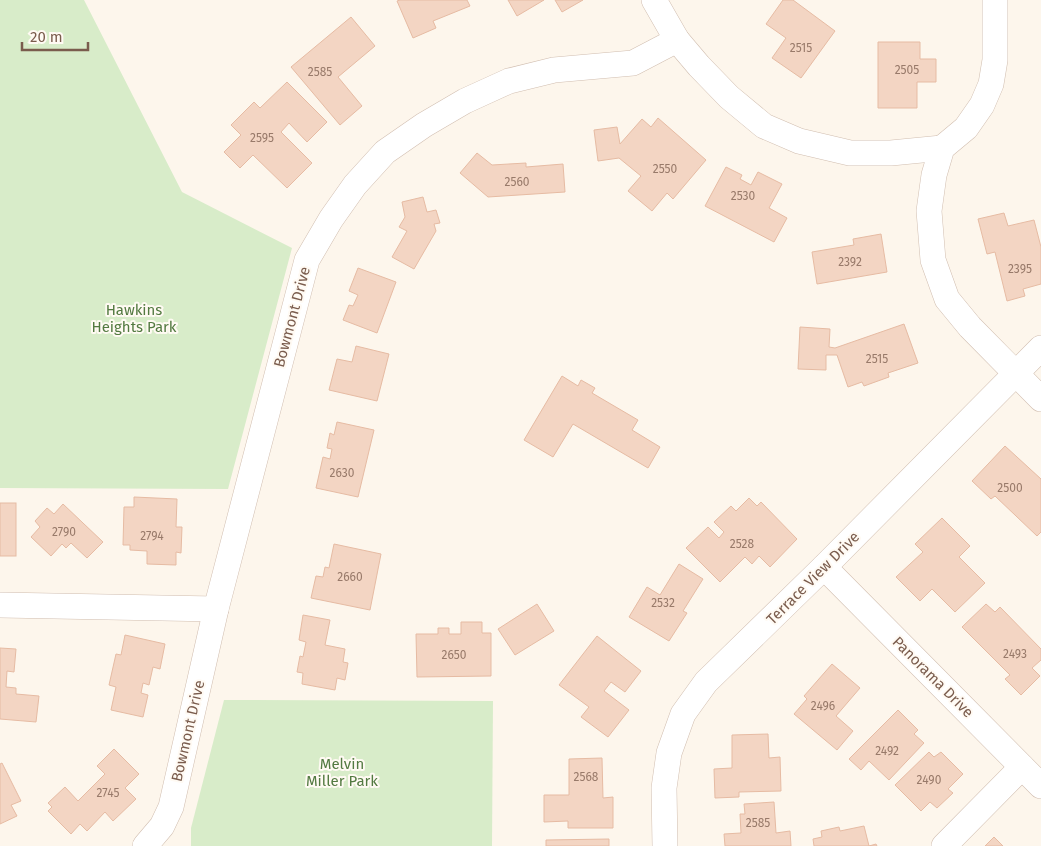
<svg xmlns="http://www.w3.org/2000/svg" width="1041" height="846" font-family="'Fira Sans',sans-serif">
  <style>
    .green { fill: #d8ecc9 }
    .building { fill: #f3d5c3; stroke: #e6bba3 }
    .lines { fill: none; stroke-linecap: round; stroke-linejoin: round }
    .minor-casing { stroke: #d1beb0; stroke-width: 26 }
    .minor { stroke: #fff; stroke-width: 25 }
    .labels { text-anchor: middle; dominant-baseline: central; stroke-width: 4; stroke-linejoin: round; paint-order: stroke }
    .number-label { font-size: 12px; fill: #987a6a }
    .park-label { font-size: 15px; fill: #537a41; stroke: #fffaf3 }
    .street-label { font-size: 15px; fill: #7a5c4d; stroke: #fffaf3 }
  </style>
  <rect width="100%" height="100%" fill="#fdf6ec"/>
  <g class="green">
    <path d="M0,0H84L182,192L292,248L228,489L0,488Z"/>
    <path d="M224,700L493,701L492,846H191V828Z"/>
  </g>
  <g class="building">
    <path d="M400,0H467L470,6L433,21L436,28L413,38L397,1Z"/>
    <path d="M508,0H544L517,16Z"/>
    <path d="M555,0H583L562,12Z"/>
    <path d="M783,0H793L835,31L801,78L772,58L786,38L766,24Z"/>
    <path d="M351,17L375,46L338,77L362,106L340,125L291,67Z"/>
    <path d="M878,42H920V59H936V82H917V108H878Z"/>
    <path d="M287,82L327,122L307,142L289,123L281,132L312,163L287,188L253,155L240,168L224,152L241,135L231,125L254,102L260,108Z"/>
    <path d="M658,118L706,160L673,199L667,193L652,211L628,191L641,176L619,158L598,161L594,130L617,127L620,144L642,119L651,127Z"/>
    <path d="M477,153L492,165L526,163V167L563,164L565,192L488,197L460,173Z"/>
    <path d="M726,167L742,175L740,179L751,185L758,172L782,184L769,208L787,218L774,242L705,206Z"/>
    <path d="M423,197L427,212L436,210L440,223L434,224L436,231L414,269L392,257L407,231L399,227L405,217L402,202Z"/>
    <path d="M1004,213L1008,226L1034,220L1041,247V284L1023,289L1025,296L1007,301L995,252L987,254L978,219Z"/>
    <path d="M881,234L887,272L817,284L812,252L854,245L853,239Z"/>
    <path d="M358,268L396,282L377,333L343,320L349,305L353,306L358,295L349,291Z"/>
    <path d="M904,324L918,363L888,373L889,377L864,386L862,382L848,387L837,355H826V370L798,369L800,327L830,329L829,347L835,348Z"/>
    <path d="M356,346L389,354L377,401L329,390L337,359L352,362Z"/>
    <path d="M562,376L578,386L581,380L595,388L592,393L638,420L632,430L660,447L648,468L573,424L553,457L524,440Z"/>
    <path d="M337,422L374,430L358,497L316,488L323,457L330,459L332,449L327,448L330,433L334,435Z"/>
    <path d="M1005,446L1041,479V532L1037,536L995,496L991,499L972,481Z"/>
    <path d="M134,497L177,499L176,527H182L181,553L176,552V565L147,564V551L130,550V545H123L124,507H134Z"/>
    <path d="M749,498L757,506L761,502L797,539L770,567L759,556L752,564L745,557L720,582L686,548L708,527L719,538L724,532L714,522L731,506L736,511Z"/>
    <rect x="0" y="503" width="16" height="53"/>
    <path d="M63,504L103,542L87,558L71,543L66,548L62,544L51,556L31,537L40,527L35,521L47,508L54,514Z"/>
    <path d="M942,518L970,546L959,557L985,583L955,612L932,589L920,601L896,577L923,552L915,544Z"/>
    <path d="M334,544L381,554L370,610L311,598L316,576L323,577L325,567L329,568Z"/>
    <path d="M679,564L703,579L683,611L687,613L669,641L629,617L647,587L660,595Z"/>
    <path d="M537,604L554,631L515,655L498,629Z"/>
    <path d="M986,604L995,612L1000,607L1041,649V660L1032,668L1040,676L1021,695L1005,679L1010,675L962,627Z"/>
    <path d="M303,615L330,620L325,645L345,649L343,662L348,663L345,680L337,678L335,690L302,684L303,673L297,672L300,656L303,657L306,642L299,640Z"/>
    <path d="M461,622H482V633H491V676L417,677L416,634H438V628H449V634H461Z"/>
    <path d="M125,635L165,644L160,669L153,667L149,685L143,683L141,693L148,695L143,717L111,710L116,687L109,685L116,654L121,655Z"/>
    <path d="M597,636L641,671L625,692L611,682L604,691L629,710L608,737L581,717L589,707L559,685Z"/>
    <path d="M0,648L16,649L14,672L7,671L6,687L16,688V694L39,696L36,722L0,719Z"/>
    <path d="M832,664L860,688L836,716L853,731L837,750L794,714L807,699L804,696Z"/>
    <path d="M898,710L918,730L914,734L924,743L889,780L869,761L861,770L849,759Z"/>
    <path d="M768,734L769,758L780,757L781,791L739,792V797L715,798L714,769L732,768V735Z"/>
    <path d="M114,749L139,774L125,788L136,799L113,821L105,812L87,831L80,824L71,834L48,811L52,807L48,803L65,787L78,801L105,774L97,766Z"/>
    <path d="M929,752L934,757L941,752L963,774L948,789L953,793L937,808L930,802L921,811L895,785Z"/>
    <path d="M602,758L603,798L613,797V828H568V821L544,822V795H569V759Z"/>
    <path d="M2,763L21,801L11,805L17,816L0,824V764Z"/>
    <path d="M774,802L776,833L790,831L791,846H725L724,834L741,833L740,814H745L744,804Z"/>
    <path d="M864,826L869,846L876,844L877,846H814L813,839L822,837L821,831L839,827L840,831Z"/>
    <path d="M994,837L1003,846H985Z"/>
    <path d="M609,839V846H546V840Z"/>
  </g>
  <g class="lines">
    <g class="minor-casing">
      <g id="minor">
        <path d="M654,0L677,40L699,66L729,97L764,126L799,141L850,153H891L942,148"/>
        <path d="M995,0V60L991,84L982,105L966,128L942,148L934,175L929,211L933,260L947,299L970,327L1041,399"/>
        <path d="M824,567L1041,786"/>
        <path d="M0,605L216,609"/>
        <path d="M145,846L162,826L171,807L216,609L307,260L331,219L355,185L385,152L424,125L465,101L509,81L554,70L633,63L677,40"/>
        <path d="M665,846L664,788L669,753L683,714L706,682L824,567L1041,348"/>
        <path d="M944,846L1022,767"/>
      </g>
    </g>
    <use href="#minor" class="minor"/>
  </g>
  <g class="labels">
    <g class="number-label">
      <text x="801" y="48">2515</text>
      <text x="907" y="70">2505</text>
      <text x="320" y="72">2585</text>
      <text x="262" y="138">2595</text>
      <text x="665" y="169">2550</text>
      <text x="517" y="182">2560</text>
      <text x="743" y="196">2530</text>
      <text x="850" y="262">2392</text>
      <text x="1020" y="269">2395</text>
      <text x="877" y="359">2515</text>
      <text x="342" y="473">2630</text>
      <text x="1010" y="488">2500</text>
      <text x="64" y="532">2790</text>
      <text x="152" y="536">2794</text>
      <text x="742" y="544">2528</text>
      <text x="350" y="577">2660</text>
      <text x="663" y="603">2532</text>
      <text x="1015" y="654">2493</text>
      <text x="454" y="655">2650</text>
      <text x="823" y="706">2496</text>
      <text x="887" y="751">2492</text>
      <text x="586" y="777">2568</text>
      <text x="929" y="780">2490</text>
      <text x="108" y="793">2745</text>
      <text x="758" y="823">2585</text>
    </g>
    <g class="park-label">
      <text x="134" y="310">Hawkins<tspan x="134" dy="17">Heights Park</tspan></text>
      <text x="342" y="764">Melvin<tspan x="342" dy="17">Miller Park</tspan></text>
    </g>
    <g class="street-label">
      <text transform="translate(292 317) rotate(-75)">Bowmont Drive</text>
      <text transform="translate(813 578) rotate(-45)">Terrace View Drive</text>
      <text transform="translate(933 677) rotate(45)">Panorama Drive</text>
      <text transform="translate(188 731) rotate(-77)">Bowmont Drive</text>
    </g>
  </g>
  <path d="M22 42v8h66v-8" fill="none" stroke="#7a5c4d" stroke-width="2.5"/>
  <text x="30" y="42" font-size="15" fill="#7a5c4d" stroke="#fffaf3" stroke-width="4" paint-order="stroke">20 m</text>
</svg>
